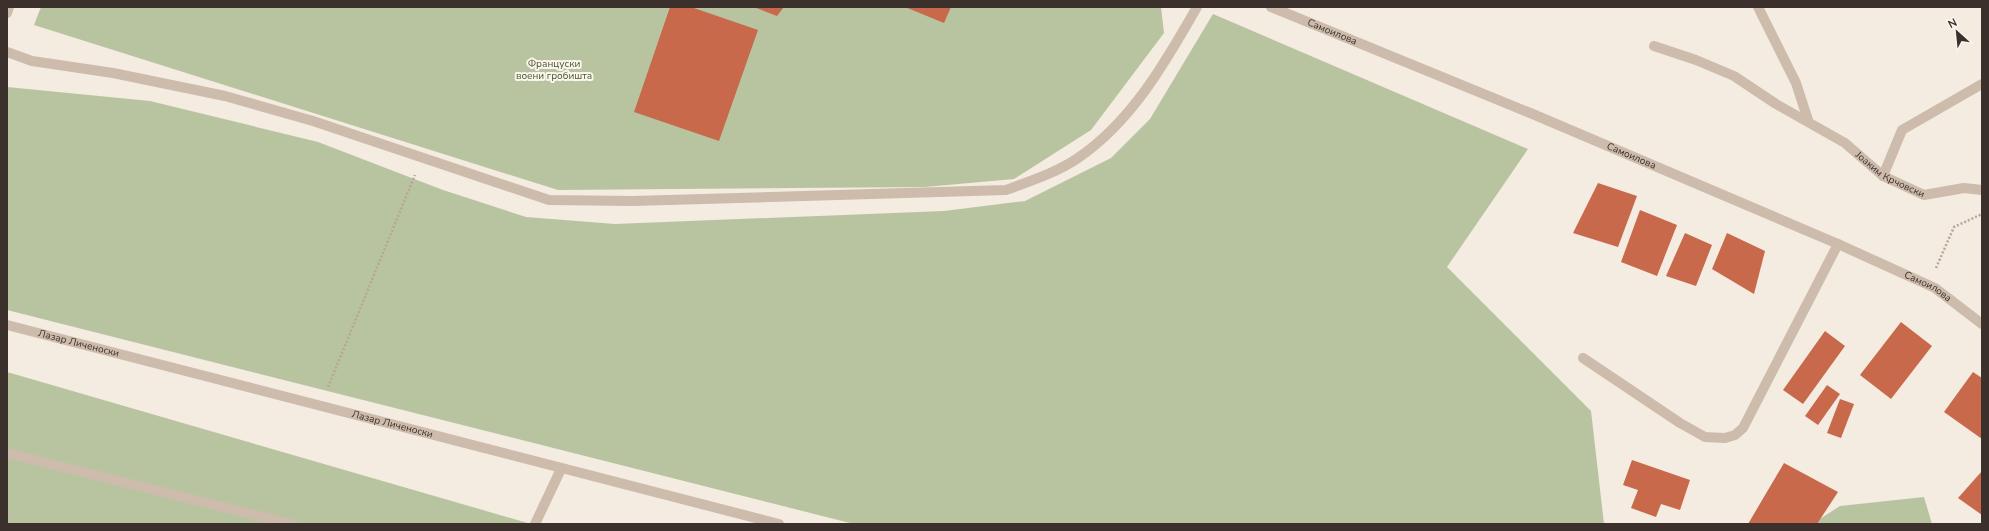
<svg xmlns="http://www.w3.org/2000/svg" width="1989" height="531" font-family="'Nunito Sans',sans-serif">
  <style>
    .green { fill: #b8c4a0 }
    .building { fill: #c8694b }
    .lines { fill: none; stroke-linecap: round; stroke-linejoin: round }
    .path { stroke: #b9a596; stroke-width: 2.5; stroke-dasharray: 2 2; stroke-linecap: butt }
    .minor { stroke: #cdbbac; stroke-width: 10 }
    .labels { text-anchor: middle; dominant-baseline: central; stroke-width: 4; stroke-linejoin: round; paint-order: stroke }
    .street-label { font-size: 10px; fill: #3b302b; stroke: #fbf5ee }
    .park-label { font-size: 10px; fill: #4a5a2e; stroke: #fbf5ee }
  </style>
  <rect width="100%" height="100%" fill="#f4ebe1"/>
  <g class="green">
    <path d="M41,7H1161L1164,33L1091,130L1014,179L925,187L558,190L34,25Z"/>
    <path d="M1213,14L1528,149L1447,267L1591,411L1604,524H854L7,310V87L150,101L318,142L443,190L526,217L615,224L944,211L1025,201L1111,158L1150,119Z"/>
    <path d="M7,372L531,524H7Z"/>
    <path d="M1924,497L1932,524H1812L1840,506Z"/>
  </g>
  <g class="building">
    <path d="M670,7H691L758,30L719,141L634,112Z"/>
    <path d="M754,7H784L777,16Z"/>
    <path d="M905,7H951L944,23Z"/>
    <path d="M1598,183L1637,196L1618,247L1573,233Z"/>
    <path d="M1640,210L1677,225L1657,276L1621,262Z"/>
    <path d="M1685,233L1712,245L1696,286L1666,276Z"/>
    <path d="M1727,233L1765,251L1754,294L1712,269Z"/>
    <path d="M1901,322L1932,346L1891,399L1860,375Z"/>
    <path d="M1825,331L1845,346L1803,404L1783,390Z"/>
    <path d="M1973,372L1982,378V439L1944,412Z"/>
    <path d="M1827,385L1840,394L1818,425L1805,416Z"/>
    <path d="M1840,399L1854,404L1841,438L1827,433Z"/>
    <path d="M1632,460L1690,480L1680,510L1661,504L1656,517L1631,508L1638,490L1623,485Z"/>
    <path d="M1784,463L1838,492L1817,524H1748Z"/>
    <path d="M1982,471V515L1958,498Z"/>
  </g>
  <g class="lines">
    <g class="path">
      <path d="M1936,268L1954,227L1982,214"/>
      <path d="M328,387L415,175"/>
    </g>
    <g class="minor">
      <path id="s1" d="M1271,7L1535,115L1838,244L1935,288L1982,324"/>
      <path d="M1758,7L1796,83L1808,120"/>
      <path d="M7,13L9,7"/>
      <path id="s2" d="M1654,46L1696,60L1734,76L1776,104L1845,143L1883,176L1924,195L1964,188L1982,190"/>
      <path d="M7,52L32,61L113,73L225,96L313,121L549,200L633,201L1006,190C1030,181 1056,173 1078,158C1132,121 1165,63 1197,7"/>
      <path d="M1883,176L1902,130L1982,84"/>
      <path id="s3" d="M7,325L779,524"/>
      <path d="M1583,358L1680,423L1705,437L1725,438L1735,435L1743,428L1838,244"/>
      <path d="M7,453L292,524"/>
      <path d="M535,524L561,469"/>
    </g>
  </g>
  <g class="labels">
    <g class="street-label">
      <text stroke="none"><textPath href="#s1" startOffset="66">Самоилова</textPath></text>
      <text stroke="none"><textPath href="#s1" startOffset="390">Самоилова</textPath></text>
      <text stroke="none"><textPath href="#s2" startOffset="271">Јоаким Крчовски</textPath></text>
      <text stroke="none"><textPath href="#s1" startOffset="714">Самоилова</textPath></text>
      <text stroke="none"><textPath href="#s3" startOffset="74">Лазар Личеноски</textPath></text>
      <text stroke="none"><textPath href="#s3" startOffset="398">Лазар Личеноски</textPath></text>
    </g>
    <g class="park-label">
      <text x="554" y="64">Француски<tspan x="554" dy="12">воени гробишта</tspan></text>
    </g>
  </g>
  <rect width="1989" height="531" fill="none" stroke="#3b302b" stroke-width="16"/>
  <g transform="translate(1957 32) rotate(333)" stroke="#fbf5ee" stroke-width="3" paint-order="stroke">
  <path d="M0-3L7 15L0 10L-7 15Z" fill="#3b302b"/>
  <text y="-6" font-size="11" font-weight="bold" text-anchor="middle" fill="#3b302b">N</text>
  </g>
</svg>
